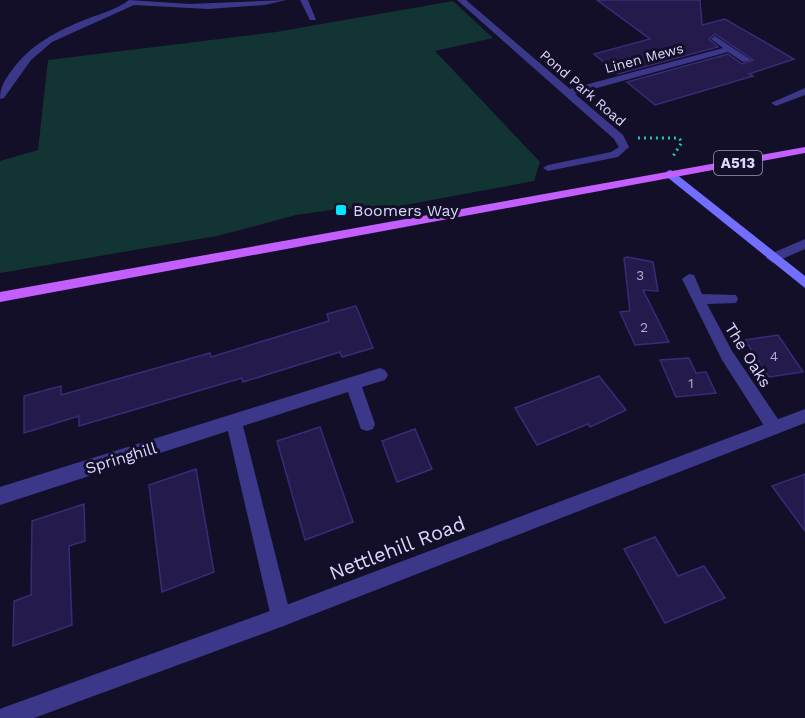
<svg xmlns="http://www.w3.org/2000/svg" width="805" height="718" font-family="'Work Sans',sans-serif">
  <style>
    .green { fill: #123432 }
    .building { fill: #241a4b; stroke: #3a2b78; stroke-width: 1.5 }
    .lines { fill: none; stroke-linecap: round; stroke-linejoin: round }
    .path { stroke: #2ac0b8; stroke-width: 3; stroke-dasharray: 2 4; stroke-linecap: butt }
    .service { fill: #3b388a; fill-rule: evenodd }
    .minor { fill: #3b388a; fill-rule: evenodd }
    .tertiary { fill: #3b388a; fill-rule: evenodd }
    .secondary { fill: #726eff; fill-rule: evenodd }
    .primary { fill: #c35eff; fill-rule: evenodd }
    .poi-dot { fill: #03e5ff; stroke: #130f29; stroke-width: 2 }
    .labels { text-anchor: middle; dominant-baseline: central; stroke-width: 6; stroke-linejoin: round; paint-order: stroke }
    .far-street-label { font-size: 14px; fill: #dcd7ff; stroke: #130f29 }
    .number-label { font-size: 14px; fill: #aea8d2 }
    .shield { fill: #130f29; stroke: #a09bbf; stroke-width: 1.5 }
    .shield-label { font-size: 15px; font-weight: bold; fill: #dcd7ff }
    .poi-label { font-size: 16px; fill: #dcd7ff; stroke: #130f29; text-anchor: start }
    .street-label { font-size: 16px; fill: #dcd7ff; stroke: #130f29 }
    .near-street-label { font-size: 20px; fill: #dcd7ff; stroke: #130f29 }
  </style>
  <rect width="100%" height="100%" fill="#130f29"/>
  <path class="green" d="M453,1L493,38L435,51L540,162L534,181L389,208L338,209L296,215L217,236L0,273V161L38,150L48,60L276,32Z"/>
  <g class="building">
    <path d="M597,0H700L702,25L725,19L794,59L749,74L753,76L655,105L627,82L728,54L742,64L753,60L715,34L709,39L718,47L618,74L594,54L650,39Z"/>
    <path d="M627,257L653,262L658,291L643,290L669,342L635,345L620,312L630,311L624,258Z"/>
    <path d="M356,306L373,348L342,357L340,352L243,382L242,378L79,426V416L24,433V396L61,386V395L210,353L211,357L329,321L327,314Z"/>
    <path d="M778,335L803,372L769,377L745,340Z"/>
    <path d="M689,358L696,373L706,372L716,393L676,397L660,360Z"/>
    <path d="M599,376L626,410L590,427L588,424L537,445L515,408Z"/>
    <path d="M320,427L353,522L305,540L277,441Z"/>
    <path d="M415,429L432,469L397,482L382,441Z"/>
    <path d="M196,469L214,572L162,592L149,485Z"/>
    <path d="M805,474V531L772,486Z"/>
    <path d="M84,504L85,541L69,546L72,625L13,646L14,601L31,595L32,521Z"/>
    <path d="M655,537L678,576L704,566L725,598L665,623L624,549Z"/>
  </g>
  <g class="lines">
    <path class="path" d="M638,138H679L682,142L672,158"/>
    <path class="service" d="M624,144L629,147L618,157L548,171L543,168L548,165L611,152Z"/>
    <g class="minor">
      <path d="M129,0L189,4L287,0L264,5L208,9L134,5L52,42L31,60L4,98L0,99C0,86 5,80 12,70C30,45 58,30 87,19C102,13 116,10 129,0Z"/>
      <path d="M300,0H308L316,20H310Z"/>
      <path d="M457,0H466L570,89L723,48L711,39L715,36L751,60L743,62L728,52L575,94L623,135L629,147L624,150L620,149L614,139Z"/>
      <path d="M805,88V95L776,106L771,103Z"/>
      <path d="M805,239V249L773,263L766,258L768,255Z"/>
      <path d="M689,274L694,275L702,294L736,295L738,299L736,303L707,304L732,351L780,422L782,427L780,432L774,434L768,432L722,360L682,279Z"/>
      <path d="M380,368L385,370L388,375L385,380L362,387L375,424L373,429L367,431L361,429L348,392L243,426L291,617L288,624L281,627L274,624L271,617L228,431L0,505V487Z"/>
    </g>
    <path class="tertiary" d="M805,409V423L281,627L34,718H0V709L5,707L281,607Z"/>
    <path class="secondary" d="M671,170L805,276V288L667,177V171Z"/>
    <path class="primary" d="M805,147V153L0,302V292Z"/>
  </g>
  <rect class="poi-dot" x="335" y="204" width="12" height="12" rx="3"/>
  <g class="labels">
    <g class="far-street-label">
      <text transform="translate(644 58) rotate(-15)">Linen Mews</text>
      <text transform="translate(583 88) rotate(41)">Pond Park Road</text>
    </g>
    <g class="number-label">
      <text x="640" y="275">3</text>
      <text x="644" y="327">2</text>
      <text x="774" y="356">4</text>
      <text x="691" y="383">1</text>
    </g>
    <rect class="shield" x="714" y="151" width="48" height="24" rx="4.5"/>
    <g class="shield-label">
      <text x="738" y="163">A513</text>
    </g>
    <g class="poi-label">
      <text x="353" y="210">Boomers Way</text>
    </g>
    <g class="street-label">
      <text transform="translate(748 355) rotate(58)">The Oaks</text>
      <text transform="translate(121 458) rotate(-17)">Springhill</text>
    </g>
    <g class="near-street-label">
      <text transform="translate(397 548) rotate(-21)">Nettlehill Road</text>
    </g>
  </g>
</svg>
